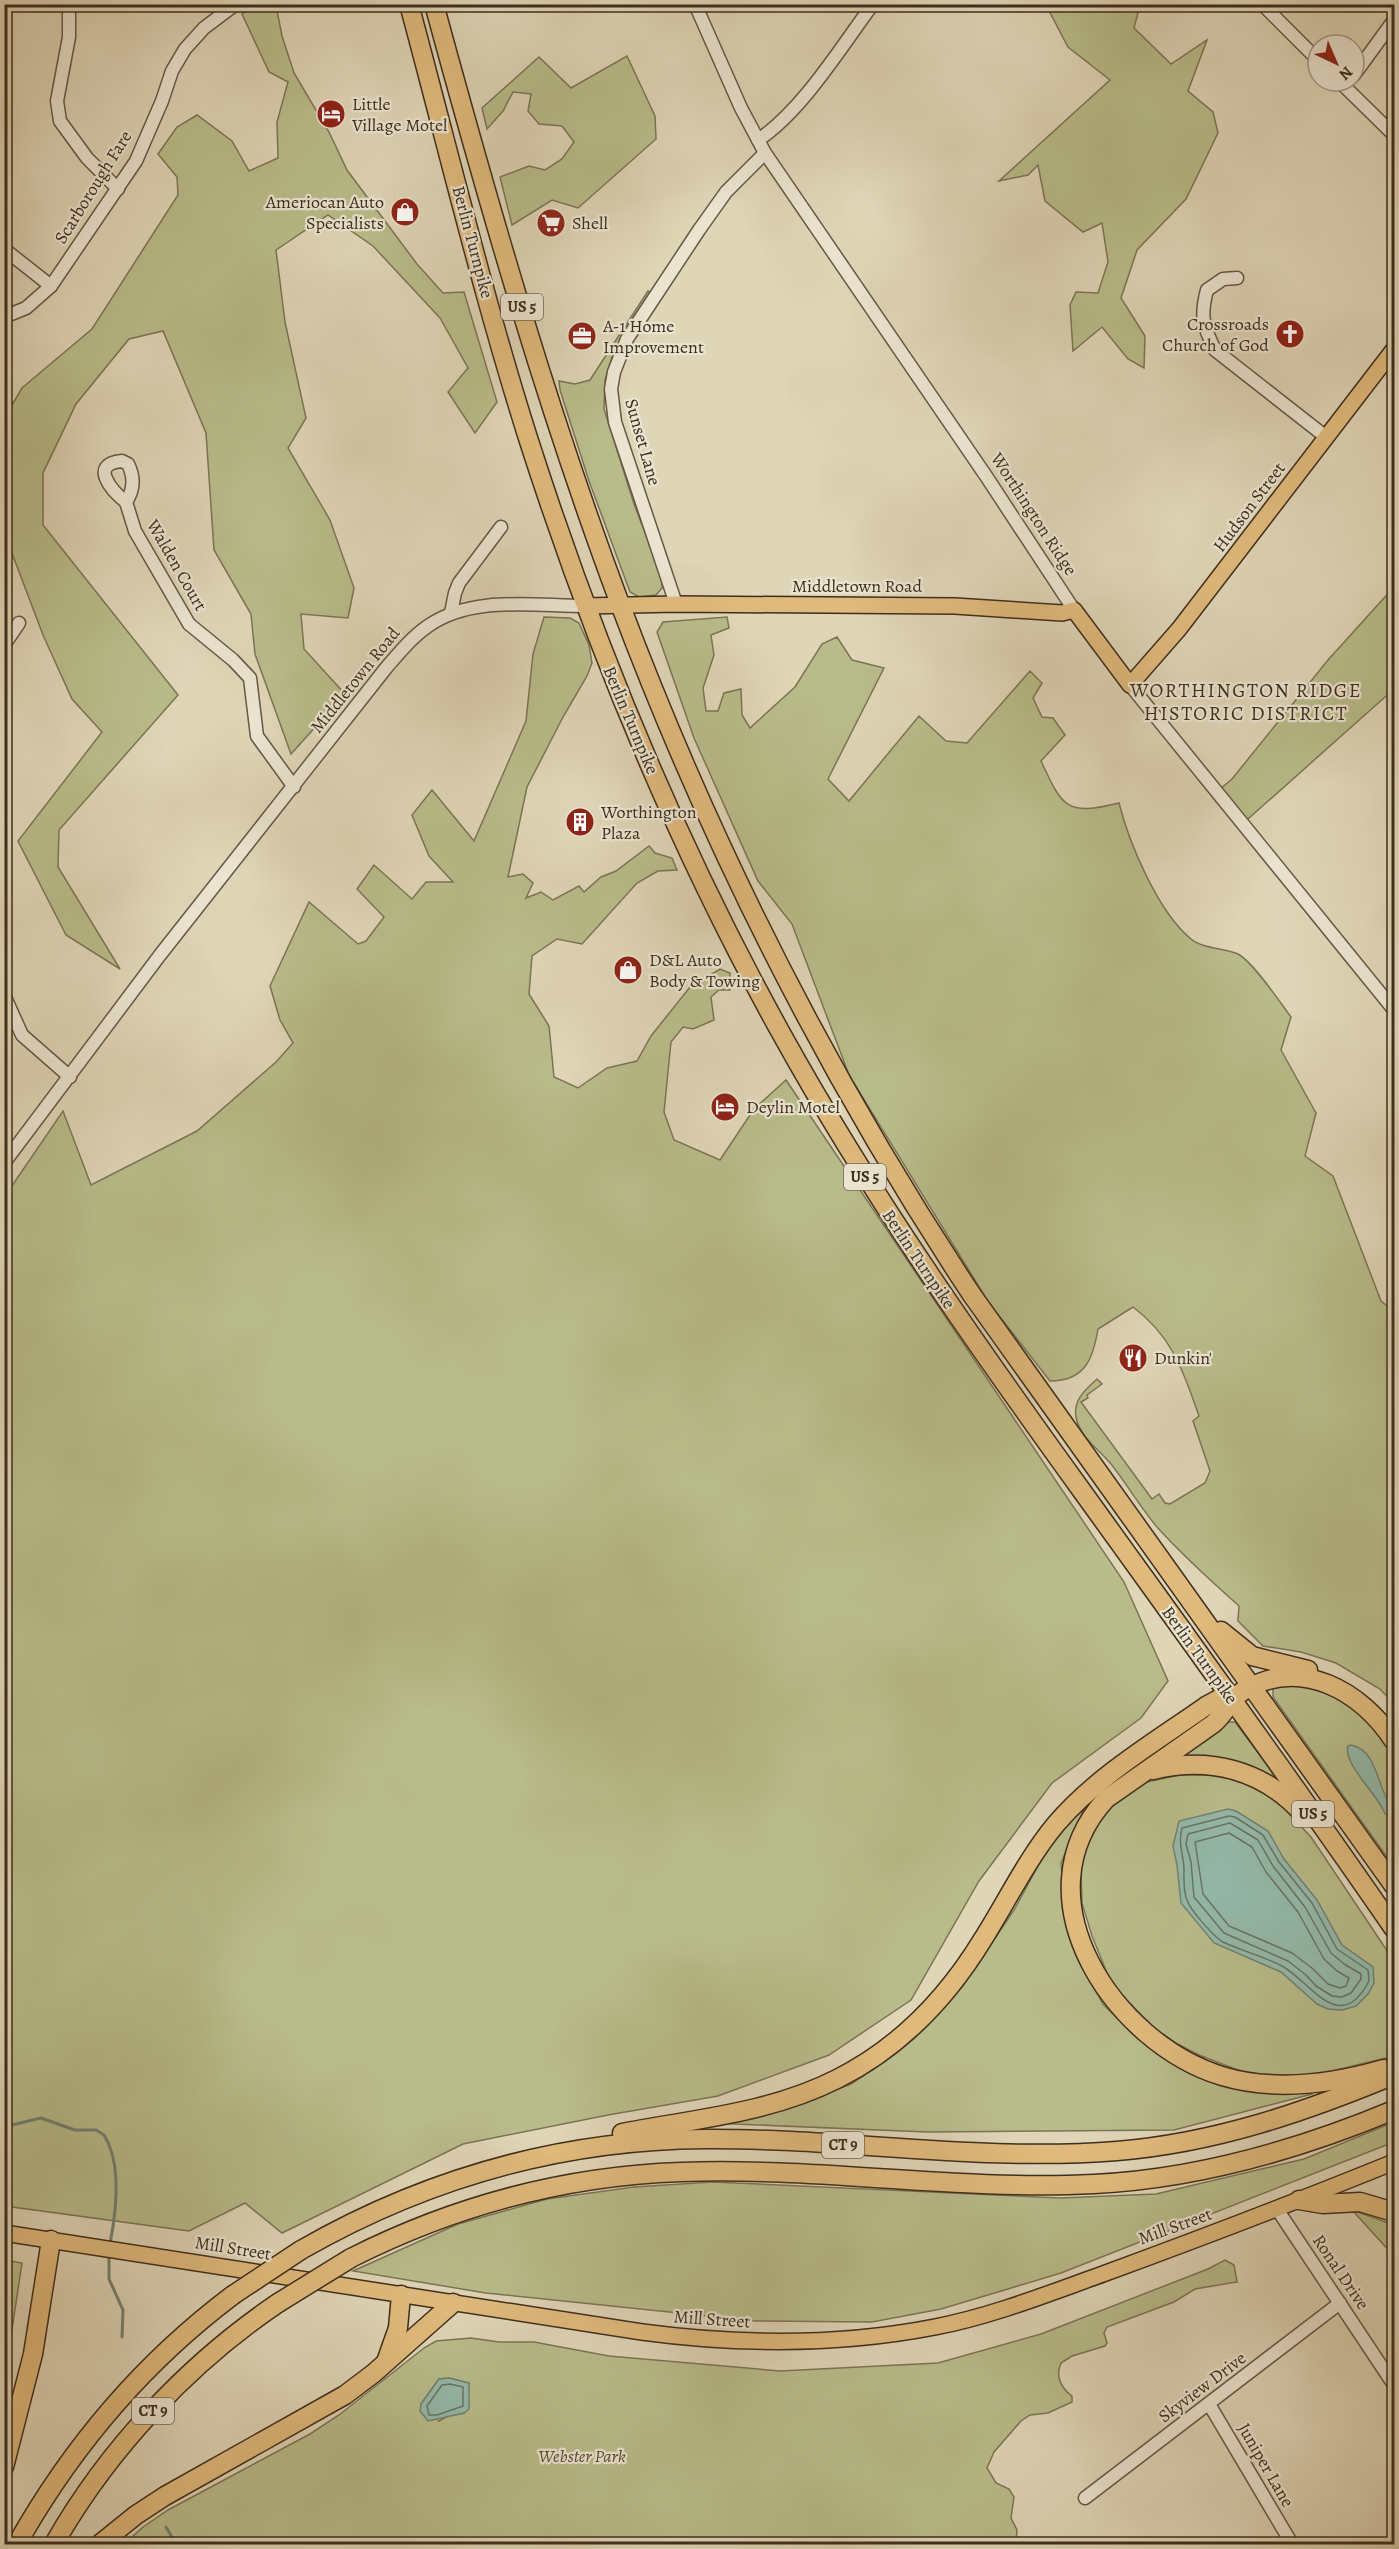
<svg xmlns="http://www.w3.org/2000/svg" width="1399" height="2549" font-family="Alegreya,serif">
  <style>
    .green { fill: #b8bc8a; stroke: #7b7554; stroke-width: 1.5; fill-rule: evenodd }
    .water { fill: #94b9aa; stroke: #728172; stroke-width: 1.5 }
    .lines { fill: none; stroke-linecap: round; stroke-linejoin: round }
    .shore { stroke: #697464; stroke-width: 1.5 }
    .stream { stroke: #728172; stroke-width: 3 }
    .minor-casing { stroke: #665844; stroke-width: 15 }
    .major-casing { stroke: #3e2e1d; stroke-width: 18 }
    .highway-casing { stroke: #3e2e1d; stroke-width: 21 }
    .minor { stroke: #eae4d0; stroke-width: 12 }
    .major { stroke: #e0ba7c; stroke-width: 15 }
    .highway { stroke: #e0ba7c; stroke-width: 18 }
    .highway-bridge-casing { stroke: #3e2e1d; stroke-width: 21; stroke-linecap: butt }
    .highway-bridge { stroke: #e0ba7c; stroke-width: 18 }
    .labels { text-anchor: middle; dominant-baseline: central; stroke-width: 4.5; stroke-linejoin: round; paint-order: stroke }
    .shield { fill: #eae4d0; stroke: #726553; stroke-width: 1.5 }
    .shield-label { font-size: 16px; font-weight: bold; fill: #3e2e1d }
    .poi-label { font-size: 18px; fill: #3e2e1d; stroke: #eae4d0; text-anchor: start }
    .street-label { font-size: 18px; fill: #3e2e1d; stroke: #eae4d0 }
    .park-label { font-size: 18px; font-style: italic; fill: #564a33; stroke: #eae4d0 }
    .neighbourhood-label { font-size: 20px; letter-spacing: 1.5px; fill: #3e2e1d; stroke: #eae4d0 }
  </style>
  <rect width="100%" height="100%" fill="#dfd5b7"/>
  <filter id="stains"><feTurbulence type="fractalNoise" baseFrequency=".00333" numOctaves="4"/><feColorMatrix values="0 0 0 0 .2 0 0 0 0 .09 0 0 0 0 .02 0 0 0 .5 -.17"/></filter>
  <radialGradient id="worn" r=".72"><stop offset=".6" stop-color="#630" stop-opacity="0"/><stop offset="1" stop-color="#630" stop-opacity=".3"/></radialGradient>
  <g class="green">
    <path d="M256,4L276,5L282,36L294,73L329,132L347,170L417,264L443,293L464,292L497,402L475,433L448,392L468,368L440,318L373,246L328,215L276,250L285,322L306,418L288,448L330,520L354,588L348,618L301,614L304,649L345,694L291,754L255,654L251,614L214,550L206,433L163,331L129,339L76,404L43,473V525L178,695L59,830L58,867L120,969L66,935L18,841L102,732L72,699L43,635L10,548L5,543V417L22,388L92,329L178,195L177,177L158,154L177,127L197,115L232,141L249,171L278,158L277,122L288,82L269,72L242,14Z"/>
    <path d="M1046,5H1140L1134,28L1171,64L1207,40L1188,91L1213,112L1218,133L1186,199L1137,250L1121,298L1145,336L1144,368L1128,359L1102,327L1073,351L1070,305L1076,292L1098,293L1108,262L1102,223L1083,232L1045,201L1038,165L1028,175L999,181L1110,80L1068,47Z"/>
    <path d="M627,56L655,116L656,139L578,208L552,200L512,225L500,177L529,166L545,170L562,159L574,142L562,126L539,124L528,111L531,94L513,92L503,111L487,129L482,108L539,57L571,88Z"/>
    <path d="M648,291L650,292L613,354L605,380L604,409L634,504L662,577V588L656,595L639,597L630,592L589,481L560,390L559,381L575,384L590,380Z"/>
    <path d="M1394,587V689L1239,827L1214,794L1232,779L1328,660Z"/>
    <path d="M544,617L570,618L579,623L589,645L592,663L587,676L563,717L527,787L508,877L523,874L533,883L526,898L541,892L553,900L579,886L584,892L601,877L616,871L649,846L655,853L672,858L677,870L658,871L637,883L582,944L557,939L532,956L529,994L549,1026L554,1077L578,1088L607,1068L637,1061L651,1036L690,987L720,969L730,973V990H719L711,997L714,1020L693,1029L683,1027L671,1042L664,1112L674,1140L720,1160L754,1109L786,1080L1124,1582L1168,1681L1141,1718L1052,1783L979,1881L911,2000L829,2055L718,2096L608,2115L463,2144L282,2233L245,2203L189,2231L5,2206V1196L63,1111L91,1185L197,1131L276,1062L293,1043L280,1020L270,986L309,902L358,944L366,941L384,917L357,889L374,865L412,899L426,882H453L429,856L412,815L432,790L474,841L526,721L533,654Z"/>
    <path d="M727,617L729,628L711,635L714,655L703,688L706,711H718L724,693L741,689L742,715L750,728L795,687L822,644L837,637L852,660L884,668L828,779L849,801L919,716L946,741L967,743L1030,671L1042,683L1033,698L1042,717L1053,718L1065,735L1041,761C1063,808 1066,816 1119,803C1129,843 1158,912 1191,939C1203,949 1224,948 1238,954C1253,962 1280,1002 1291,1017L1281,1050L1316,1113L1305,1156L1333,1176L1381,1301L1394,1311V1645L1387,1660L1394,1665V1704L1380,1689L1336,1663L1301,1652L1263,1646L1238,1621L1239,1606C1211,1581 1182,1555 1157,1527C1140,1507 1127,1484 1111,1464C1099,1449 1080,1438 1076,1417C1073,1400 1085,1390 1097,1379L1102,1384L1087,1395L1088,1398L1081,1402L1152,1499L1159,1494L1165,1503L1170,1504L1205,1483L1210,1471L1193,1421L1199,1416C1183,1371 1173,1337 1133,1307L1098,1329C1093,1359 1085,1381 1050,1381L989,1303L849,1075L792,924L758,881L694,738L657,632L663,622Z"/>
    <path d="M1289,1683C1301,1686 1315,1687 1326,1692C1356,1704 1380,1730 1394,1759V1867L1273,1697V1688Z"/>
    <path d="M1229,1722H1235L1280,1782V1785L1188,1758L1185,1755Z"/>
    <path d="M1179,1775H1214L1250,1783L1281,1805L1311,1837L1394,1961V2056L1307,2077L1248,2074L1199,2055L1162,2036L1116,1989L1107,1973L1092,1936L1082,1903L1081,1873L1083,1849L1099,1819L1125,1794L1147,1782Z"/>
    <path d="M1084,1809L1061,1863L1065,1911L1079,1961L1103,2004L1133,2034L1194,2074L1234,2087L1308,2090L1312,2094L1174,2130L927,2132L711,2123L799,2104L851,2084L899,2051L962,1987L1014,1910L1055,1835Z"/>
    <path d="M1394,2122V2142L1061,2273L941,2309L872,2322L756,2321L486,2293L353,2271L458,2224L547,2199L634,2187L713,2182L1060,2198L1156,2194L1304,2159Z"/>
    <path d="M1352,2210L1394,2225V2256Z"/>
    <path d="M5,2260L22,2263L5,2376L4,2260Z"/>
    <path d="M1225,2260L1234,2265L1237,2282L1195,2289L1174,2302L1107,2327L1104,2333L1107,2343L1105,2346L1072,2356L1061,2363C1055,2376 1061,2388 1072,2396V2402L1048,2413L1030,2415L1021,2421L994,2452L987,2468L996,2483L1009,2489L1014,2497L1011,2518L1017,2530L1016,2544H124L143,2527L168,2510L310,2434L339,2415L424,2348L436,2341L471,2338L499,2342H534L609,2356L780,2371L938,2363L1041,2334L1208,2269ZM449,2378L469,2383L464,2413L448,2416L439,2421L421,2404L439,2379Z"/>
  </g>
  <g class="water">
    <path d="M1351,1745C1375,1750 1376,1778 1386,1797C1388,1801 1391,1805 1393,1810L1390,1816L1385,1814C1378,1794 1343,1765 1348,1746Z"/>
    <path d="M1228,1809L1236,1811L1268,1831L1284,1859L1317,1900L1342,1945L1373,1967L1374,1983L1368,1994L1356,2006L1342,2010L1328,2009L1317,2004L1281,1972L1214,1943L1181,1903L1177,1865L1173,1846L1179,1821Z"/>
    <path d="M449,2378L469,2383V2409L464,2413L428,2421L420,2411L421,2404L439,2379Z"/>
  </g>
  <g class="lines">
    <g class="shore">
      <path d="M1229,1816L1235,1817L1263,1835L1279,1862L1312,1903L1337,1949L1368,1970L1369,1981C1340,2037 1311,1982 1282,1966C1263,1956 1242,1951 1223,1942C1214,1937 1190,1910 1187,1900C1183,1891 1184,1878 1184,1868C1183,1852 1178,1845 1182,1828Z"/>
      <path d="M1230,1823L1258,1840L1273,1866L1305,1907L1331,1953L1344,1964L1361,1974V1979L1351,1993L1342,1997L1332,1996L1316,1986L1306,1975L1288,1961L1224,1933L1194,1897L1191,1862L1186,1844L1188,1834Z"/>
      <path d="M1229,1833L1252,1847L1266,1872L1298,1912L1324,1959L1337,1971L1349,1978L1346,1986L1340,1988L1328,1984L1312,1968L1292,1953L1229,1926L1203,1894L1195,1842Z"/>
      <path d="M450,2384L463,2387V2406L437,2415H429L427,2406L442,2385Z"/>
    </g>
    <g class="stream">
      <path d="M4,2118L12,2125L41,2118L75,2130H96L104,2135C122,2163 116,2213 110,2244"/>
      <path d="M109,2254V2279L123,2310L122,2337"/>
      <path d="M166,2527L176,2544"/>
    </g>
    <g class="minor-casing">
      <g id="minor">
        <path d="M69,4V37L57,101L60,121L87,158L118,189"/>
        <path d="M695,4L741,108L765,153L986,476L1074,610"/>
        <path d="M1262,4L1318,60"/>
        <path d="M1354,75L1394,20"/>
        <path d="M1339,81L1394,135"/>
        <path d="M758,140C802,111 841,47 873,4"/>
        <path d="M4,249L51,286"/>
        <path d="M1237,278L1223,279L1207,290C1200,316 1203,326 1215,350L1326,437"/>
        <path d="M4,317L26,308L51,286L136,161L162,101L172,71L185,49L204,28L236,4"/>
        <path d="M122,461L128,464C135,478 134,490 126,502C112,491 88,464 122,461Z"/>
        <path d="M126,502L135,531L189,624L233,660L250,678L257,736L294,787"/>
        <path d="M676,604L615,422L611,389L614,372L627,339L699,230L726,192L765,153"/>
        <path d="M451,613L455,593L459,583L501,527"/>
        <path d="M4,645L19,623"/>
        <path d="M1130,685L1394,1010"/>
        <path d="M4,995L22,1035L70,1077"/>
        <path d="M4,1163L160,955L386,668C399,653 412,637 428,626C472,595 534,606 585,606"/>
        <path d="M1277,2209L1394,2385"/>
        <path d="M1209,2404L1292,2544"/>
        <path d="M1085,2498L1340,2303"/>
      </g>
    </g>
    <g class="major-casing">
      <g id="major">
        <path d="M585,606L676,604L955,606L1062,613L1074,610L1130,685L1179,629L1394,349"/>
        <path d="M4,2233L642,2332C739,2345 837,2346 935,2327C992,2316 1047,2294 1103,2274C1201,2238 1298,2201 1394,2162"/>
      </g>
    </g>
    <g class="highway-casing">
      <g id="highway">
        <path d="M409,4C448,149 483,296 528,438C594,644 676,844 781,1033C870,1194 975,1343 1082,1491C1187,1637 1293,1782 1394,1929"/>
        <path d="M434,4C489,206 547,409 620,604C711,846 829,1079 972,1295L1394,1886"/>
        <path d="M1221,1631L1252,1656L1308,1670"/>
        <path d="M1153,1770C1209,1756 1263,1770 1302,1813"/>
        <path d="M1384,2069C1332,2084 1275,2092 1222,2076C1114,2043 1016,1897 1106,1799L1213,1724C1226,1713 1230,1699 1243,1691C1301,1656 1361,1691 1394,1741"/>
        <path d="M622,2133C695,2119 770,2113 837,2079C899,2048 947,1998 983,1939C1007,1901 1027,1859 1056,1824C1097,1776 1155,1742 1206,1706L1219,1699H1231"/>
        <path d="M1299,2200L1323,2204L1360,2202L1394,2212"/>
        <path d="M301,2250C425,2179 561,2140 705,2139C842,2138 980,2162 1117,2151C1215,2143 1305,2112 1394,2075"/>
        <path d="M351,2258C454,2206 565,2176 681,2172C818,2167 956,2191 1094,2184C1198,2179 1298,2150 1394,2110"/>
        <path d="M387,2359L398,2328L401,2295"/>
        <path d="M4,2467L33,2354L51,2240"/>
        <path d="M17,2544C71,2448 144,2362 233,2295"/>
        <path d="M54,2544C108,2449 188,2364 278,2303"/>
        <path d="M100,2544L136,2515L165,2496L345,2395L374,2373L453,2303"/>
      </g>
    </g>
    <use href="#minor" class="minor"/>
    <use href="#major" class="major"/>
    <use href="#highway" class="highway"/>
    <g class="highway-bridge-casing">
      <g id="highway-bridge">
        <path d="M233,2295L301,2250"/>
        <path d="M278,2303L351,2258"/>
      </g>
    </g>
    <use href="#highway-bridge" class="highway-bridge"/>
  </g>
  <defs>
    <g id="hotel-disc" transform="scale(1.5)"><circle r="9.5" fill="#8f2418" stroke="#eae4d0"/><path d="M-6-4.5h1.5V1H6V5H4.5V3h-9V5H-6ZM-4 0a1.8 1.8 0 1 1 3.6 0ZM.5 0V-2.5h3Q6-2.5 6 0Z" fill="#fff"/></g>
    <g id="shop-disc" transform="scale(1.5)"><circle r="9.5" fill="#8f2418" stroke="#eae4d0"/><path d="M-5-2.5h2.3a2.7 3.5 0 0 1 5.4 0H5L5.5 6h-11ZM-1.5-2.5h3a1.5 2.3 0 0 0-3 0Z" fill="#fff"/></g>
    <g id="supermarket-disc" transform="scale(1.5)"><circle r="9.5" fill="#8f2418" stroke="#eae4d0"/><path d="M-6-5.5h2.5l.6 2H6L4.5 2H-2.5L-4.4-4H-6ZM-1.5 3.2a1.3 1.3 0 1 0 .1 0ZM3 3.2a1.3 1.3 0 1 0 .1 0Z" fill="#fff"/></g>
    <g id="church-disc" transform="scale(1.5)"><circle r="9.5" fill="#8f2418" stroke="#eae4d0"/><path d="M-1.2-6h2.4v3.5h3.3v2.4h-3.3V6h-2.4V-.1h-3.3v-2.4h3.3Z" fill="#fff"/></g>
    <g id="office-disc" transform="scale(1.5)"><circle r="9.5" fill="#8f2418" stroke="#eae4d0"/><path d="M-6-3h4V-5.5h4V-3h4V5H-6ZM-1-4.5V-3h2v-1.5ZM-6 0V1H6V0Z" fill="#fff"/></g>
    <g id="building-disc" transform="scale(1.5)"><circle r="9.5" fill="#8f2418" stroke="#eae4d0"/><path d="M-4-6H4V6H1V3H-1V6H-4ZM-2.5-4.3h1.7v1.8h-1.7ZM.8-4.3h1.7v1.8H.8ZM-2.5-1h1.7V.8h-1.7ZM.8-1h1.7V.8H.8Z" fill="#fff"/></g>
    <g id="restaurant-disc" transform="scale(1.5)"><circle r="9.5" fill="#8f2418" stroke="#eae4d0"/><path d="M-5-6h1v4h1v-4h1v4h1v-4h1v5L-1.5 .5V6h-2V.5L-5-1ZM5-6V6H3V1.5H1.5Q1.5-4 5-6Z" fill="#fff"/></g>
  </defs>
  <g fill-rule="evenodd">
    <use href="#hotel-disc" x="331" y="114"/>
    <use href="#shop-disc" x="405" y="212"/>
    <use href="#supermarket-disc" x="551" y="223"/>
    <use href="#church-disc" x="1290" y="334"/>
    <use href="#office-disc" x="582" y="336"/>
    <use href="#building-disc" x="580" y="822"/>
    <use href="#shop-disc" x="628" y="970"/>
    <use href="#hotel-disc" x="725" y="1107"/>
    <use href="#restaurant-disc" x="1133" y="1358"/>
  </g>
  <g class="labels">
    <g class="shield">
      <rect x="501" y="294" width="42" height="26" rx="4.5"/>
      <rect x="844" y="1164" width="42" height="26" rx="4.5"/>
      <rect x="1292" y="1801" width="42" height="26" rx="4.5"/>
      <rect x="822" y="2132" width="42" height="26" rx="4.5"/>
      <rect x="132" y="2398" width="42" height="26" rx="4.5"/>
    </g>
    <g class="shield-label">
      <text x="522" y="307">US 5</text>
      <text x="865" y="1177">US 5</text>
      <text x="1313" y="1814">US 5</text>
      <text x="843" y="2145">CT 9</text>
      <text x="153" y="2411">CT 9</text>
    </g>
    <g class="poi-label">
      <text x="352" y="104">Little<tspan x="352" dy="21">Village Motel</tspan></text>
      <text x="384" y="202" text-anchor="end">Ameriocan Auto<tspan x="384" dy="21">Specialists</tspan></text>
      <text x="572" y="223">Shell</text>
      <text x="1269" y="324" text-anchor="end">Crossroads<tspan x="1269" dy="21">Church of God</tspan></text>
      <text x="603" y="326">A-1 Home<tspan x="603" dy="21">Improvement</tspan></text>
      <text x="601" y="812">Worthington<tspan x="601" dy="21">Plaza</tspan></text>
      <text x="649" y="960">D&amp;L Auto<tspan x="649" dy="21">Body &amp; Towing</tspan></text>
      <text x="746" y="1107">Deylin Motel</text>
      <text x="1154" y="1358">Dunkin'</text>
    </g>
    <g class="street-label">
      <text transform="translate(93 187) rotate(-58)">Scarborough Fare</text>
      <text transform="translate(473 242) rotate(75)">Berlin Turnpike</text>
      <text transform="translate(643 442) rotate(74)">Sunset Lane</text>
      <text transform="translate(1249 507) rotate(-53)">Hudson Street</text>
      <text transform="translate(1034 514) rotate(57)">Worthington Ridge</text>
      <text transform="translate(177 565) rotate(60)">Walden Court</text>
      <text x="857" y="586">Middletown Road</text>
      <text transform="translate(355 680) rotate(-51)">Middletown Road</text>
      <text transform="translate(631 720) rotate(67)">Berlin Turnpike</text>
      <text transform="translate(919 1259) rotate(56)">Berlin Turnpike</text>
      <text transform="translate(1200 1655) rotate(54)">Berlin Turnpike</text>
      <text transform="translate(1175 2226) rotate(-20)">Mill Street</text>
      <text transform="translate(233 2248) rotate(9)">Mill Street</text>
      <text transform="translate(1341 2272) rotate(56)">Ronal Drive</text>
      <text transform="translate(712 2319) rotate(4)">Mill Street</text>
      <text transform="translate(1202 2387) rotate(-37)">Skyview Drive</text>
      <text transform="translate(1266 2465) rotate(60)">Juniper Lane</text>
    </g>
    <g class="park-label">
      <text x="582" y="2456">Webster Park</text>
    </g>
    <g class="neighbourhood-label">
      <text x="1246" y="690">WORTHINGTON RIDGE<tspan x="1246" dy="23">HISTORIC DISTRICT</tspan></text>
    </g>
  </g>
  <rect width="1399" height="2549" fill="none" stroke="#dfd5b7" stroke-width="24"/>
  <rect x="6" y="6" width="1387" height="2537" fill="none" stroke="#3e2e1d" stroke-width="3"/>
  <rect x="12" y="12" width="1375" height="2525" fill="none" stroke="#3e2e1d" stroke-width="1.5"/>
  <g transform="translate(1336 63) rotate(136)"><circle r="28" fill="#eae4d0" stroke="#a59b88" stroke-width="1.5"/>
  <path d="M0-4.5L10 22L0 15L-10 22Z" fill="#8f2418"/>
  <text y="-9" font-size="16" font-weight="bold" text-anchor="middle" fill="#3e2e1d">N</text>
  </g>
  <rect width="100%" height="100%" filter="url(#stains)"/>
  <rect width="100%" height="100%" fill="url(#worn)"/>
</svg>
